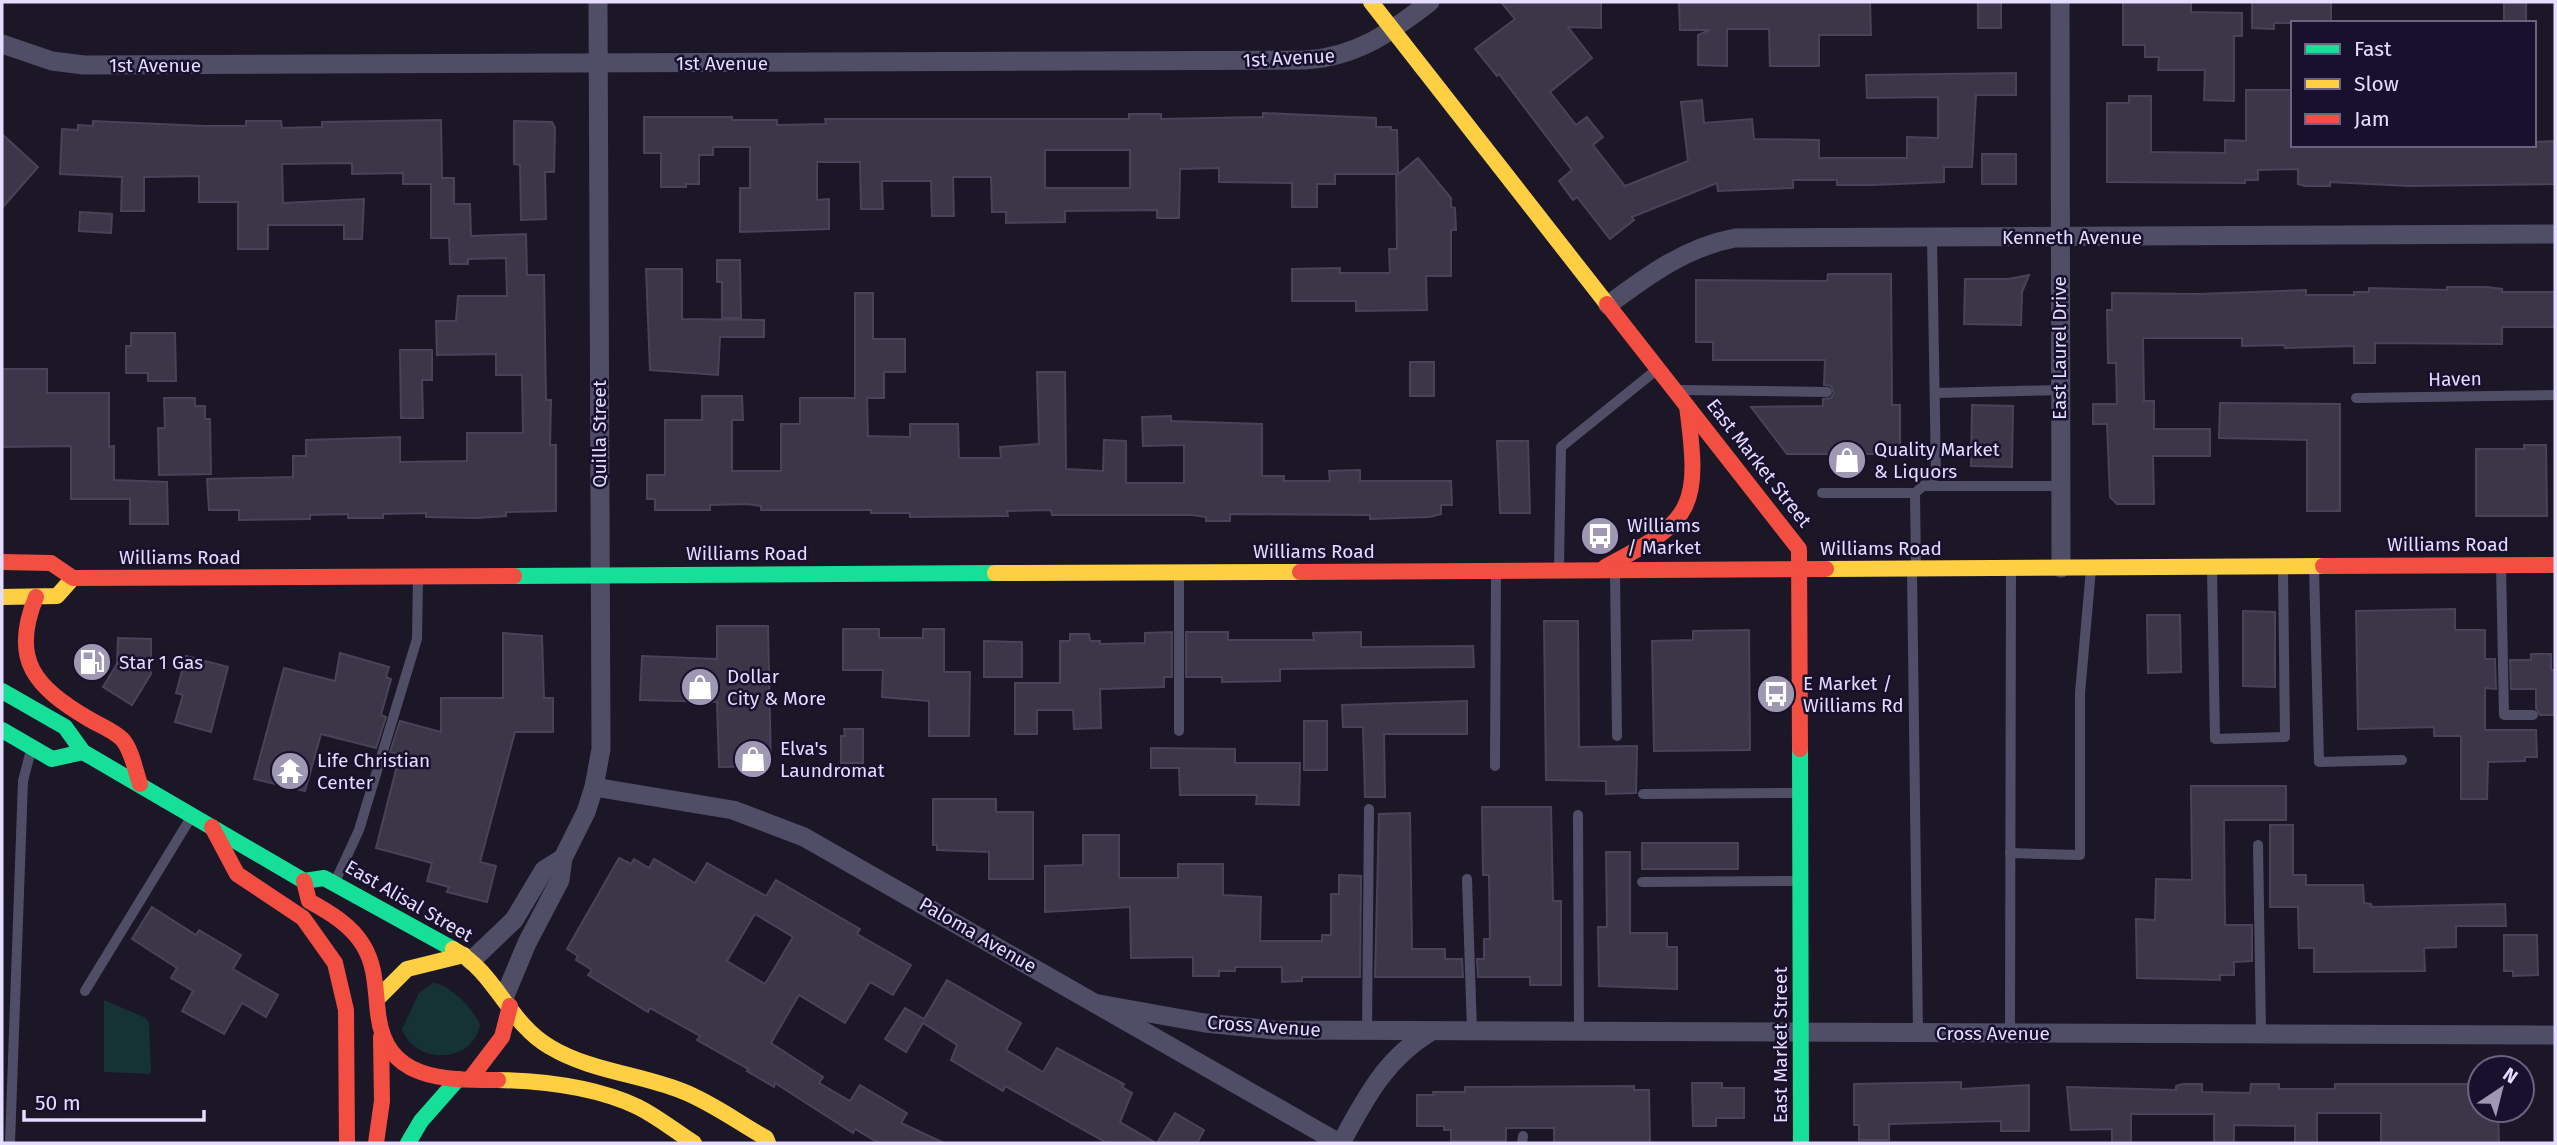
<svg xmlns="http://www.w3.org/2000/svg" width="2557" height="1145" font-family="'Fira Sans',sans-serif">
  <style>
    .green { fill: #153235 }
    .building { fill: #3b3648; stroke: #494259; stroke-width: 2; fill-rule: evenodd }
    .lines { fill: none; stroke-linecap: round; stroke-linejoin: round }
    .lane { stroke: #504d67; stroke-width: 10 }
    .street { stroke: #504d67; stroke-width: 19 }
    .fast { stroke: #16e098; stroke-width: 16 }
    .slow { stroke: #ffcf43; stroke-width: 16 }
    .jam { stroke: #f24e42; stroke-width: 16 }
    .labels { text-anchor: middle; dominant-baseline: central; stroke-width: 5; stroke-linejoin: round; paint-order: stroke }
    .street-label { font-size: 19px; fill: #e4ddff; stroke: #18112d }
    .poi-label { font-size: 19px; fill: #e4ddff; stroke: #18112d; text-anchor: start }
  </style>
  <rect width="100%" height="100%" fill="#1c1727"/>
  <g class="green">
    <path d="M433,983C450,984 474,1010 480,1025C472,1064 415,1065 402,1029L419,993Z"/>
    <path d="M104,1000L146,1018L149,1024L151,1074L104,1072Z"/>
  </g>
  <g class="building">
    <path d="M1501,2H1601V28L1568,27L1592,58L1550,92L1576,125L1587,117L1594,126L1603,137L1593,145L1625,186L1688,161L1681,102L1702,100L1704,123L1752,119L1754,139L1819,140V158H1907V137L1938,138V97L1867,98L1866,75L2016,73V95H1976L1972,167H1944V182L1872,185H1837V180H1793V188L1718,191L1717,183L1632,217L1634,220L1610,239L1577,197L1573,200L1559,181L1572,170L1499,74L1497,76L1475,49L1515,19Z"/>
    <path d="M1679,2H1870L1871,35H1819V66H1770L1769,29H1727V66L1698,65V35L1710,30H1680Z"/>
    <rect x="1978" y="2" width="23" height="26"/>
    <path d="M2123,2H2191V12L2242,13V36H2234V101L2204,100L2205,70H2158L2159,57H2145V45H2123Z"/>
    <path d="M2252,2H2331V23H2274V29L2252,28Z"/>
    <rect x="2504" y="2" width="22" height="21"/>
    <path d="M2246,90H2293V145H2534V142L2555,141V184L2409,186L2330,182V186H2305L2298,184V169L2258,170V180H2245V183L2107,182V103H2129V96H2151V152L2225,153V140L2246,141Z"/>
    <path d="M1263,113L1376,118V127H1391V130H1397L1398,174H1335V184H1317V207H1292V183L1219,182V168L1180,169L1179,218H1157V210L1065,211V222L1006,223V212H992L991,177H953L954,216H932L931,181H882L883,209H861L860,162H817V200L829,199V229L740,232V188H750V147H713V155H699V184H686V187H661V153H644V117H732V120H777V125L826,124L825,119H1129V114H1161V119L1263,117ZM1045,150H1130V188H1045Z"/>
    <path d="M441,120L442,178H454V204H470L471,236L526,234L527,275H544L546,400H551L550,445H556V511L506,512V516L477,518L426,517V513L383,514V518H348V514L310,515V519L239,520V510H209L207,479L293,477V456H306V440L400,437V462L467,461V433H523L522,375H496V354L437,355L436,321H456L458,296H507L506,258L468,259V264H450L449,238H431V184H403V173L352,174V163L282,164L283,203L364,199L362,239H344V225H268V249H238V202H199V176L144,177V211H121L122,177L60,174L62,129L78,130V125L93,126V121L205,126H246V121H281L282,128L322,127V122Z"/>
    <path d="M514,121L552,122L555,128L554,172H545L546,219L521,220L520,165L514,164Z"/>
    <path d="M2,134L38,167L2,208Z"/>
    <rect x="1982" y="154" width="34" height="30"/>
    <path d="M1418,158L1451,198V207L1455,208L1456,230H1451V276H1426L1427,310L1356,311V301H1292V269L1340,268V273H1390L1389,249H1397L1396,176Z"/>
    <path d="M80,212L112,214L111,233L79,231Z"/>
    <path d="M717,260H740L741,318H722V282H717Z"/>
    <path d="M646,269H682V319L764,320V337H720L718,375L650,370Z"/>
    <path d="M1828,274H1891L1892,405H1900V454H1787L1751,407L1823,406V399L1831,398L1834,393L1831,386L1824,385L1825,360H1713V342H1696V280L1827,281Z"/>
    <path d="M2029,275L2022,292L2021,325L1964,324L1965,279H2008Z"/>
    <path d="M2447,287H2486L2502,289V292H2555V327H2502V344L2375,343V363H2354V346L2285,348L2284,345L2242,346V338H2143L2144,401H2154V429H2210V456H2153L2154,504H2117L2110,497L2107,424H2093V404H2117L2116,363H2108L2107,310H2112V293L2198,294L2306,290V295H2354V292H2369V288L2447,290Z"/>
    <path d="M855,293H873V339H905V372H884V398H867L868,436L910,437V424H958L959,458H1001L1000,447L1039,444L1037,372H1065L1066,469L1103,471L1104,440L1126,441V483H1184V445L1143,446L1142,417L1171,416V421L1262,424V476H1284V481H1330L1329,471L1360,470V481H1451L1452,505H1441V514L1430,517L1370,519V515L1230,514V521H1206V517L1192,515H1052L1051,510L1007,511L1008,516L910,517V513H871V510H761V506L747,504L710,505V510H655V499H647V475H665V420H702V396H742L743,420H732V471H781V424H800V398H855Z"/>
    <path d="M131,333H175L176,381H148V373H126V346H131Z"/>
    <path d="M400,350H432V380H422L423,418H401Z"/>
    <rect x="1410" y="362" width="24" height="34"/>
    <path d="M2,369H47V393H109V447L114,446V480L167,482L168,524H130V499H71V446L2,447Z"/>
    <path d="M164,398H195V406H205V419H210L211,474L159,475L158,428H165Z"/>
    <path d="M2220,403L2340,404V511H2307V440L2219,438Z"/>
    <path d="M1972,405L2013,406L2012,467L1971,466Z"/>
    <path d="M1497,441H1528L1530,513H1500Z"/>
    <path d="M2524,445H2546L2547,516H2476V449H2524Z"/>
    <path d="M2455,609V630H2485V659H2495L2496,689L2485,688V730H2536L2537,757H2525V761L2488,762L2487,799H2461V736H2434V727L2358,729L2356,611Z"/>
    <path d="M2243,611L2275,612V687L2243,686Z"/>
    <path d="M2147,615H2180L2181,672L2148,673Z"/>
    <path d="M1544,621H1578L1579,747L1637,746L1636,793L1606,794V781L1546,780Z"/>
    <path d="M717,626H768L771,766L719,767L717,702L640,700L642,656L717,659Z"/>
    <path d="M843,629H879V638H923V629H944V672H970L969,736H929V701L882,697L883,670H843Z"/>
    <path d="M1749,630L1750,750L1654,751L1652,641L1693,640V631Z"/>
    <path d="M1172,632V677H1164V687L1100,689L1101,728L1074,729L1073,710H1037V734H1015V683H1060V641H1070V634H1089L1090,641H1100V644L1145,643V633Z"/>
    <path d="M1186,632H1228V640H1314L1313,633L1361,632V647L1473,646L1474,667L1280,669V681L1222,682V677H1186Z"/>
    <path d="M503,633L542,636L544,698H553V732H515L480,862L496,866L487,902L447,892L449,887L427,881L432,863L376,848L400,754L390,752L400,721L441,732V698H503Z"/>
    <path d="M118,638L151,639V674L132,705L103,687L117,664Z"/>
    <path d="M984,641L1022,642V677H984Z"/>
    <path d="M340,653L389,667L386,677L391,679L381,715L386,717L376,748L321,734L305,791L254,779L284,668L335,681Z"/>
    <path d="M2531,654H2551V670H2555V715H2540L2536,708V689H2511L2510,660H2531Z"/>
    <path d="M186,656L228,667L211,732L175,722L183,695L176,693Z"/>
    <path d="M1467,701V734H1384L1385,797H1365L1363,727H1343L1342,705Z"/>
    <rect x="1304" y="721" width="23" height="49"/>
    <path d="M844,729H863V763H841V736H845Z"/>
    <path d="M1151,748L1235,749V763H1300L1299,805L1256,804L1257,795H1180L1179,768H1151Z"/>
    <path d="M2191,786H2286V820H2224L2225,925H2252V961L2234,962V975H2220V980L2137,978L2136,919L2155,920L2156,879L2192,880Z"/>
    <path d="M933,799H996V812H1033V879H989V852L937,850V845H933Z"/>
    <path d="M1482,807H1551L1553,901H1561V985H1530V977H1478L1477,959H1484V939H1490L1489,875H1483Z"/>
    <path d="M1410,813L1412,949H1445V959H1462L1463,977H1375L1379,814Z"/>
    <path d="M2270,825H2293V875H2306V885H2363L2364,903L2371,904L2372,907L2505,904L2506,926H2456V947L2424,948L2425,971L2314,972V948H2299L2298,907H2270Z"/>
    <path d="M1083,835H1119V878H1178V864H1223V895L1261,897L1260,941H1322V935H1331V894H1339V875L1361,876L1360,977H1302V981L1282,982V967H1235V971H1219V976H1193V957L1131,958L1130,907L1045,912V866L1083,865Z"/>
    <rect x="1642" y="843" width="96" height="26"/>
    <path d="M1606,852H1630V933H1667V947H1677V989L1599,986L1598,927H1607Z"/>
    <path d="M619,858L631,864L634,859L649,868L654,859L695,883L707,863L766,896L776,880L860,929L857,934L911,965L893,995L870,982L845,1023L799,995L771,1043L823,1077L819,1083L850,1101L860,1085L907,1113L901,1123L944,1143H879L855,1129L853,1133L775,1083L774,1087L747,1071L748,1069L697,1040L700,1036L650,1008L648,1012L588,975L592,970L576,960L578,956L567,949ZM755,914L793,937L765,984L727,961Z"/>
    <path d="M152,907L196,935L199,930L241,955L233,969L278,995L266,1017L242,1003L224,1034L182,1011L193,991L171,978L177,968L132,939Z"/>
    <path d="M2504,935H2537L2538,975L2513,976V971H2504Z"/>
    <path d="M947,980L1021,1023L1006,1050L1043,1072L1057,1048L1124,1084L1122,1087L1132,1093L1120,1122L1156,1143H1107L1005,1086L1003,1091L951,1060L957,1045L923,1023L906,1052L885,1039L905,1008L924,1019Z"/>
    <path d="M1961,1082V1089L2029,1085V1131H2001V1121L1889,1124V1140H1859V1125H1854V1084Z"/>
    <path d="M1692,1083H1722V1088H1744V1118H1716V1126H1693Z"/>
    <path d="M2183,1084H2202V1092L2250,1093L2251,1084H2279V1089H2335V1084H2480V1110H2498L2499,1143H2381V1113H2317V1143H2295V1126L2234,1125V1143H2214V1114H2131V1143H2112V1129L2071,1130L2067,1087L2176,1090V1086Z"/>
    <path d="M1634,1086V1090H1649L1650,1143H1554V1128H1506V1141H1451V1130H1444V1126H1417V1095H1434L1433,1092H1465V1087Z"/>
    <path d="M1175,1113L1204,1130L1197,1143H1157Z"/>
  </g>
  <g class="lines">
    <g class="lane">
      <path d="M1681,390L1827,392"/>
      <path d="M1935,393L2060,390"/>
      <path d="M2356,398L2555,395"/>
      <path d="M1923,486H2061"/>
      <path d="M1822,493H1915"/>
      <path d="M2501,566L2504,715H2533"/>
      <path d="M1559,567L1561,447L1655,371"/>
      <path d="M1916,567L1915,493L1936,475L1932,238"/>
      <path d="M2212,569L2215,739L2285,737L2283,569"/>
      <path d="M2314,569L2319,762L2402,760"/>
      <path d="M1615,572L1617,736"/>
      <path d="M1912,572L1918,1033"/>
      <path d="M1179,574V731"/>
      <path d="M1495,766L1496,574"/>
      <path d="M1643,794L1796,793"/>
      <path d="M1578,815L1579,1032"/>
      <path d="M2258,845L2261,1034"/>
      <path d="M2010,853L2080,855V693L2091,569"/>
      <path d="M1467,879L1472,1031"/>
      <path d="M335,882L359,830L417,639L418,578"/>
      <path d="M1642,882L1795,881"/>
      <path d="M85,991L190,819"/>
      <path d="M1367,1031L1369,809"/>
      <path d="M2010,1033L2011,569"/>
      <path d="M10,1143L23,781L31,750"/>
      <path d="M1522,1143L1523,1136"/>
    </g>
    <g class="street">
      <path d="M2060,2L2061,568"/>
      <path d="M2,44L52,61L84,65L1305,60C1358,57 1390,32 1430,2"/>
      <path d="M1608,305C1647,276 1686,247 1735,238L2555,234"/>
      <path d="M594,787L733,810L804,837L1339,1143"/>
      <path d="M471,961L514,920L544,870L563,858"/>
      <path d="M504,998L527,943L560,880L563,858L586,812L594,787L601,749L598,2"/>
      <path d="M1099,1004L1205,1023L1275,1030L2555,1035"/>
      <path d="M1341,1143C1365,1099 1385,1059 1430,1032"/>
    </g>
    <g class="fast">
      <path d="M514,576L995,573"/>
      <path d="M2,691L65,727L83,752L304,881L324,878L453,949"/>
      <path d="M2,730L52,759L83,752"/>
      <path d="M1800,749L1801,1143"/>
      <path d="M408,1143L421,1121L458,1079"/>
    </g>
    <g class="slow">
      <path d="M1371,2L1607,304"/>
      <path d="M1826,569L2323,566"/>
      <path d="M995,573L1300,572"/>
      <path d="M2,597L57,596L73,578"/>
      <path d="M453,949C496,972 509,1024 550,1047C590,1071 639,1074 682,1091C711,1102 739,1123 766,1138L768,1143"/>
      <path d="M379,997L407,969L464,955"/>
      <path d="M498,1080C545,1081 596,1087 638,1107C658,1117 675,1131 694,1143"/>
    </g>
    <g class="jam">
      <path d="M1607,304L1799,549L1800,749"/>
      <path d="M2,562L51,563L73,578L514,576"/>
      <path d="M2323,566L2555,565"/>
      <path d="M1605,567C1696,520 1700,506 1687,406"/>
      <path d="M1300,572L1826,569"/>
      <path d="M36,597C10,660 35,687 89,719C99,725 113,730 122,739C132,750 135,770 140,784"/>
      <path d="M212,827L237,874L303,918L335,963L346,1010L347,1143"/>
      <path d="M304,881L309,901C329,912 351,925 363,945C376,966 375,989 378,1013C385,1081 444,1080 498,1080"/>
      <path d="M470,1079L502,1037L510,1006"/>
      <path d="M376,1143L382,1101L381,1037"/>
    </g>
  </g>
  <defs>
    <g id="shop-disc" transform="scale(2.0125)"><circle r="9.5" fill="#9e98b3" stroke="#18112d"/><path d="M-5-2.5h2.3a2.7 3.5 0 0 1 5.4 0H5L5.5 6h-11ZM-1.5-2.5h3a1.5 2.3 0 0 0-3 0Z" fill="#fff"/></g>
    <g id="bus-disc" transform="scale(2.0125)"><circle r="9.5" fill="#9e98b3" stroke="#18112d"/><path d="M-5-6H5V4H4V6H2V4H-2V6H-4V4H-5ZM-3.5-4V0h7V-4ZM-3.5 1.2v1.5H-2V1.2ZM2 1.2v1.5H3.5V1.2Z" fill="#fff"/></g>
    <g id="fuel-disc" transform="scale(2.0125)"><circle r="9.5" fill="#9e98b3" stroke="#18112d"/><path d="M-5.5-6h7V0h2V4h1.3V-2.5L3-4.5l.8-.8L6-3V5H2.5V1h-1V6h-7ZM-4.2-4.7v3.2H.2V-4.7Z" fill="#fff"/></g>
    <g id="temple-disc" transform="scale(2.0125)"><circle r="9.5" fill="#9e98b3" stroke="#18112d"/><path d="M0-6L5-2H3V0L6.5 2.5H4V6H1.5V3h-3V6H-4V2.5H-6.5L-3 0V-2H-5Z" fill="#fff"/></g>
  </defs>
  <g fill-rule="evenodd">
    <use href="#shop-disc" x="1847" y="460"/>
    <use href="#bus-disc" x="1600" y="536"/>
    <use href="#fuel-disc" x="92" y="662"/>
    <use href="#shop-disc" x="700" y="687"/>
    <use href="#bus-disc" x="1776" y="694"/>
    <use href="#shop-disc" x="753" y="759"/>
    <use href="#temple-disc" x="290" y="771"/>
  </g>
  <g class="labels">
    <g class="street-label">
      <text transform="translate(1289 58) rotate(-3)">1st Avenue</text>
      <text x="722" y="63">1st Avenue</text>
      <text x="155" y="65">1st Avenue</text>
      <text x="2072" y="237">Kenneth Avenue</text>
      <text transform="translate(2059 348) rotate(-90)">East Laurel Drive</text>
      <text transform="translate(2455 379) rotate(-1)">Haven</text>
      <text transform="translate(599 434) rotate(-90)">Quilla Street</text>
      <text transform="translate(1759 463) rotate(52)">East Market Street</text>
      <text x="2448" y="544">Williams Road</text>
      <text x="1881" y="548">Williams Road</text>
      <text x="1314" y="551">Williams Road</text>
      <text x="747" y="553">Williams Road</text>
      <text x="180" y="557">Williams Road</text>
      <text transform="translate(409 901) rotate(30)">East Alisal Street</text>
      <text transform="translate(978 935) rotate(30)">Paloma Avenue</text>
      <text transform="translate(1264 1026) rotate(4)">Cross Avenue</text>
      <text x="1993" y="1033">Cross Avenue</text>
      <text transform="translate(1780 1045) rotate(-90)">East Market Street</text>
    </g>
    <g class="poi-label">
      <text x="1874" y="449">Quality Market<tspan x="1874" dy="22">&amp; Liquors</tspan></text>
      <text x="1627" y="525">Williams<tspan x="1627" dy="22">/ Market</tspan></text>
      <text x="119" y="662">Star 1 Gas</text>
      <text x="727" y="676">Dollar<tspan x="727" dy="22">City &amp; More</tspan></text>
      <text x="1803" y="683">E Market /<tspan x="1803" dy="22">Williams Rd</tspan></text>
      <text x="780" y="748">Elva's<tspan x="780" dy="22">Laundromat</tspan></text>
      <text x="317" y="760">Life Christian<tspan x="317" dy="22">Center</tspan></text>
    </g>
  </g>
  <rect width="2557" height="1145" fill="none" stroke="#e4ddff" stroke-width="7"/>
  <rect x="2291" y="21" width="245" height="126" fill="#18112d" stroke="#6a6381" stroke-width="2"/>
  <rect x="2305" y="44" width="35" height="10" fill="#16e098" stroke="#6a6381" stroke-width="2"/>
  <text x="2354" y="56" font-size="21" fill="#e4ddff">Fast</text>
  <rect x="2305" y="79" width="35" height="10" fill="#ffcf43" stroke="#6a6381" stroke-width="2"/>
  <text x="2354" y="91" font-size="21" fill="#e4ddff">Slow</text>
  <rect x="2305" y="114" width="35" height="10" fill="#f24e42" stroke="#6a6381" stroke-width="2"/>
  <text x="2354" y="126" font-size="21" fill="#e4ddff">Jam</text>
  <g transform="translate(2501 1089) rotate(35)"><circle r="33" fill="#18112d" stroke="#6a6381" stroke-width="2"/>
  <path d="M0-5L12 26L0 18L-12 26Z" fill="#9e98b3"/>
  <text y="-10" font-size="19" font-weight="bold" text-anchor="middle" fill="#e4ddff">N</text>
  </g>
  <path d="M24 1110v10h180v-10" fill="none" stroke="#e4ddff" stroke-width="3.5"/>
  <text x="35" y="1110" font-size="21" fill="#e4ddff" stroke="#18112d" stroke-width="5" paint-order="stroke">50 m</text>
</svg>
